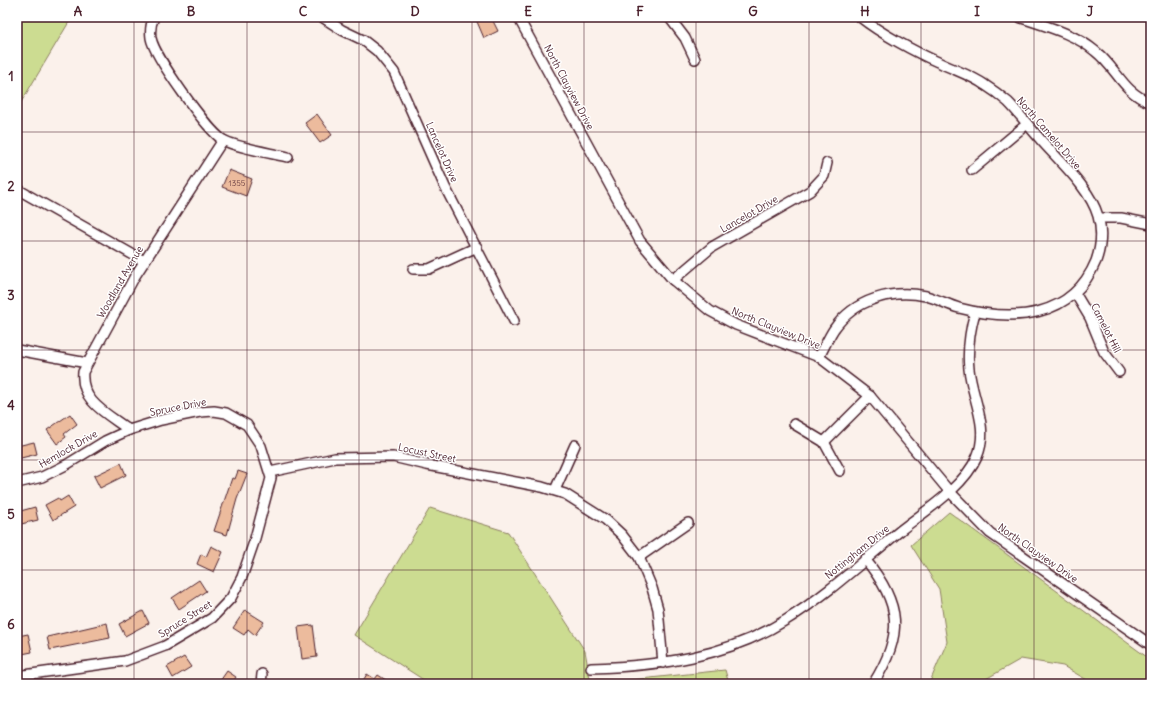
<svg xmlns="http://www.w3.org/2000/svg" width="1168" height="701" font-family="Delius,sans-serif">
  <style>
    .green { fill: #ccdc91; stroke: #8b7e5e }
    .building { fill: #ecbb9d; stroke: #4a1f2b }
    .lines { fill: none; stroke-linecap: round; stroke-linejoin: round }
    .minor-casing { stroke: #4a1f2b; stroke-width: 12 }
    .minor { stroke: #fff; stroke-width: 9 }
    .grid { fill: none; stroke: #4a1f2b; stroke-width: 1; stroke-opacity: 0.55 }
    .labels { text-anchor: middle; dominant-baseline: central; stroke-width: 3; stroke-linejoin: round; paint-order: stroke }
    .number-label { font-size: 8px; fill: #724648 }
    .street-label { font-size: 10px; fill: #4a1f2b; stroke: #fff }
    .neatline { fill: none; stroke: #4a1f2b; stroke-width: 1.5 }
    .grid-label { font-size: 13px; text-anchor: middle; font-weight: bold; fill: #4a1f2b }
  </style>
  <rect width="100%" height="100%" fill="#fbf1eb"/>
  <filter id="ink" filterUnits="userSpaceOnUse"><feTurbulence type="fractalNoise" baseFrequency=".025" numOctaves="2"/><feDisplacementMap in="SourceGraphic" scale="8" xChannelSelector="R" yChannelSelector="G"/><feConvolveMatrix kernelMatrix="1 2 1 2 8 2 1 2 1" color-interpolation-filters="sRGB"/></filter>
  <g filter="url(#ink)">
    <g class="green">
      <path d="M17,17H72L17,109Z"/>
      <path d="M430,508L508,532L585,651L590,679L622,681L725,670L729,684H430L354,635Z"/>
      <path d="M949,512L1151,660V684H1094L1063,666L1021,659L977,684H929L947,642L939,589L911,545Z"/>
    </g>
    <g class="building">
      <path d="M475,17H491L498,31L484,38Z"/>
      <path d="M317,114L332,135L320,143L305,123Z"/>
      <path d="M229,170L252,179L246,196L222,187Z"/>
      <path d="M70,414L77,424L64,434L66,437L57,444L47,430Z"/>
      <path d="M34,442L37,454L17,459V446Z"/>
      <path d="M121,463L126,475L100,488L94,476Z"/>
      <path d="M238,471L247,474L237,499L227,535L214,531L232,478L235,479Z"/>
      <path d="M68,496L74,507L53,520L45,505L58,498L60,501Z"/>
      <path d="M35,507L38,520L17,525V512Z"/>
      <path d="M211,546L223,552L214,572L197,564L201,554L206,557Z"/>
      <path d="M199,580L206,591L179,609L172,598Z"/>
      <path d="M245,610L264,622L255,635L248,629L244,635L233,628Z"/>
      <path d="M143,611L149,623L125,636L119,624Z"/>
      <path d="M107,623L110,638L50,650L47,637Z"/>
      <path d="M313,625L317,657L302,659L298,627Z"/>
      <path d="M28,634L32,652L17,655L18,636Z"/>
      <path d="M184,657L191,667L173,678L167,667Z"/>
      <path d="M227,671L236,677L232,684H218Z"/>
      <path d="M367,674L375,679L378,675L392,684H361Z"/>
    </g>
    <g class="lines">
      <g class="minor-casing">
        <g id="minor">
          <path d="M154,17C151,23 150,31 151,38C154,56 207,130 223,140C235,147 274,154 288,157"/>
          <path d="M322,17L342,30L363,40L377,51L394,72L445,187L514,321"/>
          <path d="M518,17L640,241L673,280L710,311L736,325L819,357L870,396L949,491L990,533L1151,645"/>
          <path d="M669,17L685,38L695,59"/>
          <path d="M1019,17C1045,26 1074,33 1095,51C1118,69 1121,91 1151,103"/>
          <path d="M972,170L1027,124"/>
          <path d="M17,189L144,261"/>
          <path d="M1099,218H1121L1151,224"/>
          <path d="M413,269H429L477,247"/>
          <path d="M673,280L712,247L810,191L824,176L827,163"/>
          <path d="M1075,293L1090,318L1104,352L1119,372"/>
          <path d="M17,350L87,363"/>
          <path d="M819,357C824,348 828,338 834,329C855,299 892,289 926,296C938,299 948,305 959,308C1013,322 1072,319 1096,261C1101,247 1102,230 1098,216C1090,188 1059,161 1040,139C1029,127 1019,113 1008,102C1001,96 993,90 985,85C971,75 954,70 938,62C915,52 880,33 860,17"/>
          <path d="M794,424L824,442L840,471"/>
          <path d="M129,430C108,414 80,402 83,372L135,276L223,140"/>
          <path d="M824,442L870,396"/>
          <path d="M270,472L335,458L393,457L427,465L542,487L565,494L606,520L622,535L639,557L652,588L658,609L663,663"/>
          <path d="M17,483L42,477L66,465L105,441L129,430L161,420L200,412L214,411L226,413L247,425L261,446L271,478L254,542L242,577L231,598L212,618L165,646L125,661L17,676"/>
          <path d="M555,490L575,445"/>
          <path d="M639,557L688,523"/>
          <path d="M865,559C902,604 904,635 873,684"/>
          <path d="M591,668C659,666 727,657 786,620C827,595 863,561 901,530C925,511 964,487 977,457C990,427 972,399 969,369C967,349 970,330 975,312"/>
          <path d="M261,684L262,674"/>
        </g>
      </g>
      <use href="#minor" class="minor"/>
    </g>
  </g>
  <path class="grid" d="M134,17V684M247,17V684M359,17V684M472,17V684M584,17V684M696,17V684M809,17V684M921,17V684M1034,17V684M17,132H1151M17,241H1151M17,350H1151M17,460H1151M17,570H1151"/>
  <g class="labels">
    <g class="number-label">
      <text x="237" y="183">1355</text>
    </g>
    <g class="street-label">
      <text transform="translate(569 87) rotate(62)">North Clayview Drive</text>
      <text transform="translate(1049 133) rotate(49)">North Camelot Drive</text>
      <text transform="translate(442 152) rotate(66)">Lancelot Drive</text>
      <text transform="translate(749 214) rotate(-30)">Lancelot Drive</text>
      <text transform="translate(120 282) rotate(-60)">Woodland Avenue</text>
      <text transform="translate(776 328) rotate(22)">North Clayview Drive</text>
      <text transform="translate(1106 328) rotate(63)">Camelot Hill</text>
      <text transform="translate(178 407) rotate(-11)">Spruce Drive</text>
      <text transform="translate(68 449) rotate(-30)">Hemlock Drive</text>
      <text transform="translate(427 453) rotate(12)">Locust Street</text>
      <text transform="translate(857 552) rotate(-39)">Nottingham Drive</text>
      <text transform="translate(1038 553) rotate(35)">North Clayview Drive</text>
      <text transform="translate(185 619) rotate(-32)">Spruce Street</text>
    </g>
  </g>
  <rect width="1168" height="701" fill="none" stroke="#fff" stroke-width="44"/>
  <rect x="22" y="22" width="1124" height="657" class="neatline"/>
  <g class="grid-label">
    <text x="78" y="16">A</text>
    <text x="191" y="16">B</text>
    <text x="303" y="16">C</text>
    <text x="415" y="16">D</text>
    <text x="528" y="16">E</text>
    <text x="640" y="16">F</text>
    <text x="753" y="16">G</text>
    <text x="865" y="16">H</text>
    <text x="977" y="16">I</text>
    <text x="1090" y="16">J</text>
    <text x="11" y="81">1</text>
    <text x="11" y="191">2</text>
    <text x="11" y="300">3</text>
    <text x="11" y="410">4</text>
    <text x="11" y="519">5</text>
    <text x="11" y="629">6</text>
  </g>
</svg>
